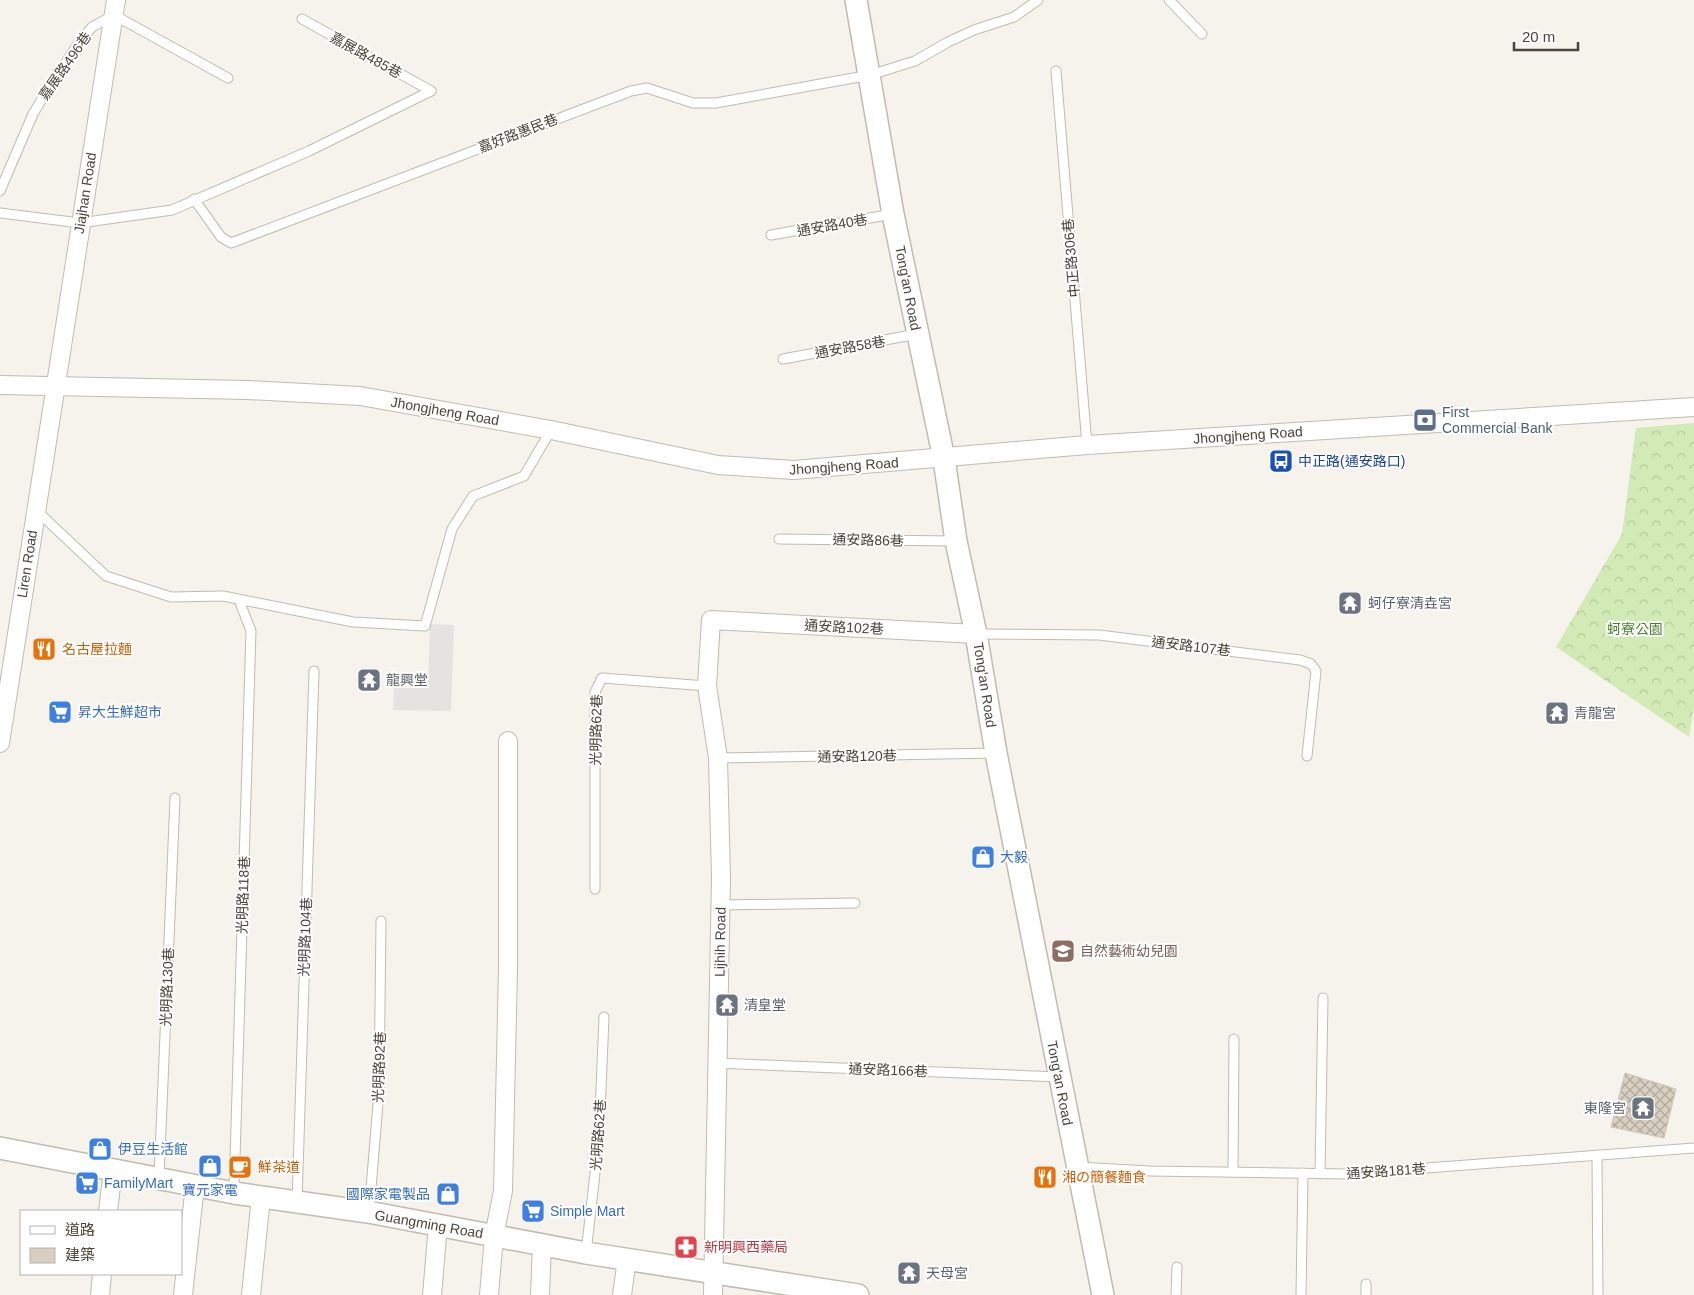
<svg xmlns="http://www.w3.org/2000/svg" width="1694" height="1295" font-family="Helvetica,'Noto Sans TC','Noto Sans JP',sans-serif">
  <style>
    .forest { fill: url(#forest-crowns) }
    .parking { fill: #e5e3e0 }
    .building { fill: url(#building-cross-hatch); stroke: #d3c7b4 }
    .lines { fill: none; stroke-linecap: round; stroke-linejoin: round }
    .service-casing { stroke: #c2bbae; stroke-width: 11 }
    .minor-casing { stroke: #c2bbae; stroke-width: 20 }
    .tertiary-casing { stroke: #c2bbae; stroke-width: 24 }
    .service { stroke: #fff; stroke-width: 9 }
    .minor { stroke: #fff; stroke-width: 18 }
    .tertiary { stroke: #fff; stroke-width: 21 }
    .labels { text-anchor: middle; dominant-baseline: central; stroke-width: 4; stroke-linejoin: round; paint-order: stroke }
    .street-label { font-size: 14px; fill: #4b4439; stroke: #fff }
    .service-label { font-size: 14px; fill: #4e5e75; stroke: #fff; text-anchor: start }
    .transit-label { font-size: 14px; fill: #164399; stroke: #fff; text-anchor: start }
    .worship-label { font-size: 14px; fill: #5b616d; stroke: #fff; text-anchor: start }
    .park-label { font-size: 14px; fill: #4a7f2a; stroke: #fff }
    .food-label { font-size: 14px; fill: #c56008; stroke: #fff; text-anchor: start }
    .shop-label { font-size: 14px; fill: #366cbe; stroke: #fff; text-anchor: start }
    .education-label { font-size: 14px; fill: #785e54; stroke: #fff; text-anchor: start }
    .health-label { font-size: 14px; fill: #be3a42; stroke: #fff; text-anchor: start }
  </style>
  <defs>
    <pattern id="forest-crowns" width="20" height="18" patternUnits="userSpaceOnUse" patternTransform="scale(1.25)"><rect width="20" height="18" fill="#d2eab5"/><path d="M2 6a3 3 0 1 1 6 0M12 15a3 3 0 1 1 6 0" fill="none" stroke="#b6ca9c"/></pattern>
    <pattern id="building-cross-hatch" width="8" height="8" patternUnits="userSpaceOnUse" patternTransform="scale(1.25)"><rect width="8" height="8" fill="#d8cfc1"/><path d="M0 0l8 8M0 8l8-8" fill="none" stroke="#b1aa9e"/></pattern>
  </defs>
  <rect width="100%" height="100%" fill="#f6f3ec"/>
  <path class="forest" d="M1694,423V706L1689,737L1556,647L1622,534L1636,428Z"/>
  <path class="parking" d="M430,624L454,625L451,711L393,710L394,688H428Z"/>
  <path class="building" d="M1625,1073L1676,1089L1664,1138L1611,1127Z"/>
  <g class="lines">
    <g class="service-casing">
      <g id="service">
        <path d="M1169,0L1202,34"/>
        <path d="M302,19L431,91"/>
        <path d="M1056,71L1087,445"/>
        <path d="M0,191L33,114L45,94L76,47L92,27L114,15L228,78"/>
        <path d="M194,199L221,237L231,243L631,91L647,88L693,103H716L870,75L915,61L948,42L974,30L1014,17L1038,0"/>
        <path d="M0,213L80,223L172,210L309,151L431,91"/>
        <path d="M771,235L893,214"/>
        <path d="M783,359L917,334"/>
        <path d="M36,510L106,576L171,597L223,596L353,622L425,626L452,529L473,496L524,476L551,430"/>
        <path d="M779,539L956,541"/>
        <path d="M977,634L1099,635L1300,660L1311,664L1316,671L1307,756"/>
        <path d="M718,758L996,753"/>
        <path d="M595,889V692L602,678L707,686"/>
        <path d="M721,905L855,903"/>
        <path d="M716,1063L1059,1077"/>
        <path d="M1597,1155L1598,1295"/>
        <path d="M1077,1167L1150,1171L1347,1174L1694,1148"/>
        <path d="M1233,1172L1234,1039"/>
        <path d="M1320,1174L1323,998"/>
        <path d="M159,1177L175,798"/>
        <path d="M234,1192L251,631L239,600"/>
        <path d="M297,1202L314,671"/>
        <path d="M369,1212L379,1092L381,921"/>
        <path d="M586,1253L599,1138L604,1017"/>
        <path d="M1366,1284V1295"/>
        <path d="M1176,1295L1177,1267"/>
        <path d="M1301,1295L1303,1173"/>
      </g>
    </g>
    <g class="minor-casing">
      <g id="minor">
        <path d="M0,385L248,390L360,396L551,430L718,465L794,470L1087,445L1694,407"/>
        <path d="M0,743L116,0"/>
        <path d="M108,1211L113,1170"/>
        <path d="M100,1295L102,1274"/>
        <path d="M183,1295L195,1185"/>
        <path d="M251,1295L261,1197"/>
        <path d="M432,1295L438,1225"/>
        <path d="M489,1295L494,1236L503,1191L508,969V741"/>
        <path d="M540,1295L542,1244"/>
        <path d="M622,1295L627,1259"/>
        <path d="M713,1295L721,878L718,758L707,686L711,620L976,634"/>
      </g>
    </g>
    <g class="tertiary-casing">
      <g id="tertiary">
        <path d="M856,0L893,214L944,459L956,541L976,634L996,753L1103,1295"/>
        <path d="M0,1148L234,1193L368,1212L586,1253L858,1295"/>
      </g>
    </g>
    <use href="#service" class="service"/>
    <use href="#minor" class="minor"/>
    <use href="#tertiary" class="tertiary"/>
  </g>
  <defs>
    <g id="bank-square" transform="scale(1.25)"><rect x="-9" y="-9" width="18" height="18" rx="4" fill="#5c6f8a" stroke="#fff"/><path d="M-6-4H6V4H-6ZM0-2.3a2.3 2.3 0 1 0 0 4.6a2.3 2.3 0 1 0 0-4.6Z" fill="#fff"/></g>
    <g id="bus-square" transform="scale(1.25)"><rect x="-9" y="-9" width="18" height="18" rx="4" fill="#1a4fb4" stroke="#fff"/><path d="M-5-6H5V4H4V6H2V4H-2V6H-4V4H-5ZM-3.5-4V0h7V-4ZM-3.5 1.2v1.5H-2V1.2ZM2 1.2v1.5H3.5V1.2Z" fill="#fff"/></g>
    <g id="temple-square" transform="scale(1.25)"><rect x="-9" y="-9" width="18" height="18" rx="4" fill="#6b7280" stroke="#fff"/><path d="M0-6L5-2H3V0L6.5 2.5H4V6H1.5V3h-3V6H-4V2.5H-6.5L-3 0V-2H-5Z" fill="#fff"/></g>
    <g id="restaurant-square" transform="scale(1.25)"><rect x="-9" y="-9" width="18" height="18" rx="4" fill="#e8710a" stroke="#fff"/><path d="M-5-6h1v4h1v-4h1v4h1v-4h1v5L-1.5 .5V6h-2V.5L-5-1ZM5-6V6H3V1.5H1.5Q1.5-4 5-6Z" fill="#fff"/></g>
    <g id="supermarket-square" transform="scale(1.25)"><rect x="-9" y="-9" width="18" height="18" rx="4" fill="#3f7fe0" stroke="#fff"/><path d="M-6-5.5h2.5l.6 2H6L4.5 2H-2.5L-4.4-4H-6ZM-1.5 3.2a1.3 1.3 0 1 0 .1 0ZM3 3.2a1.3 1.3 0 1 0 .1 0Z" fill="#fff"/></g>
    <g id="shop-square" transform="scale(1.25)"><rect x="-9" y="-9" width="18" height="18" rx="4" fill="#3f7fe0" stroke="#fff"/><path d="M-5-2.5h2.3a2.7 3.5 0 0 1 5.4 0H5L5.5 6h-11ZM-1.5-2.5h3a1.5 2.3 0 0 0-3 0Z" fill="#fff"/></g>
    <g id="school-square" transform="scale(1.25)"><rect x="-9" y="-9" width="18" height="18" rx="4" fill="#8d6e63" stroke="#fff"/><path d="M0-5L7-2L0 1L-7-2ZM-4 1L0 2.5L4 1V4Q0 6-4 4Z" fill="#fff"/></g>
    <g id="cafe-square" transform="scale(1.25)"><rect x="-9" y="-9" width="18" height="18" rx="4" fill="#e8710a" stroke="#fff"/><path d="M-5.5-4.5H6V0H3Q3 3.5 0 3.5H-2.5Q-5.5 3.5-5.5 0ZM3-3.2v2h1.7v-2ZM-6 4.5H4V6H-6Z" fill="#fff"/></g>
    <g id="pharmacy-square" transform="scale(1.25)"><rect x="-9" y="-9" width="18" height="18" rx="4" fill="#e0444e" stroke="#fff"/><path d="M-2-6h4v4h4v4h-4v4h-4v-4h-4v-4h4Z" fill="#fff"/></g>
  </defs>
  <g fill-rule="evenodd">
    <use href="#bank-square" x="1425" y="420"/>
    <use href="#bus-square" x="1281" y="461"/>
    <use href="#temple-square" x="1350" y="603"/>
    <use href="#restaurant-square" x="44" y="649"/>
    <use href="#temple-square" x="369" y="680"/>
    <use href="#supermarket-square" x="60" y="712"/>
    <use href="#temple-square" x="1557" y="713"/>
    <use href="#shop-square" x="983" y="857"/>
    <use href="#school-square" x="1063" y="951"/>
    <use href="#temple-square" x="727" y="1005"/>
    <use href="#temple-square" x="1643" y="1108"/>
    <use href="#shop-square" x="100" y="1149"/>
    <use href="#shop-square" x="210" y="1166"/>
    <use href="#cafe-square" x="240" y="1167"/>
    <use href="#restaurant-square" x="1045" y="1177"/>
    <use href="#supermarket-square" x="87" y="1183"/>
    <use href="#shop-square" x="448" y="1194"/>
    <use href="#supermarket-square" x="533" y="1211"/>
    <use href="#pharmacy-square" x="686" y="1247"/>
    <use href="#temple-square" x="909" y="1273"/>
  </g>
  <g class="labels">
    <g class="street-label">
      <text transform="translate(366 55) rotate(29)">嘉展路485巷</text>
      <text transform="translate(65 66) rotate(-55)">嘉展路496巷</text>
      <text transform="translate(518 133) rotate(-21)">嘉好路惠民巷</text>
      <text transform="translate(85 193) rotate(-81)">Jiajhan Road</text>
      <text transform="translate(832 225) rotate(-10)">通安路40巷</text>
      <text transform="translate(1071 258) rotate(-95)">中正路306巷</text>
      <text transform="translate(908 288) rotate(79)">Tong'an Road</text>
      <text transform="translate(850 347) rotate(-10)">通安路58巷</text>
      <text transform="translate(445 411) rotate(10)">Jhongjheng Road</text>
      <text transform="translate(1248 435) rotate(-4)">Jhongjheng Road</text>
      <text transform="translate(844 466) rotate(-4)">Jhongjheng Road</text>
      <text transform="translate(868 540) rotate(1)">通安路86巷</text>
      <text transform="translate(27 564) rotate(-81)">Liren Road</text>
      <text transform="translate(844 627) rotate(3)">通安路102巷</text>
      <text transform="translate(1191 646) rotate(7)">通安路107巷</text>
      <text transform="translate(985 685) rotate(81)">Tong'an Road</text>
      <text transform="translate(596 730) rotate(-89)">光明路62巷</text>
      <text transform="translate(857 756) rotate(-1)">通安路120巷</text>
      <text transform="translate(243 895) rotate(-88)">光明路118巷</text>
      <text transform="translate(305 937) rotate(-88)">光明路104巷</text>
      <text transform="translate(720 942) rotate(-89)">Lijhih Road</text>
      <text transform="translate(167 987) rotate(-88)">光明路130巷</text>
      <text transform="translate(379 1067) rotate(-88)">光明路92巷</text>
      <text transform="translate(888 1070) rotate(2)">通安路166巷</text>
      <text transform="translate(1060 1083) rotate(79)">Tong'an Road</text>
      <text transform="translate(598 1135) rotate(-86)">光明路62巷</text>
      <text transform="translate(1386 1171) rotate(-4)">通安路181巷</text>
      <text transform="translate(429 1224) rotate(10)">Guangming Road</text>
    </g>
    <g class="service-label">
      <text x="1442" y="412">First<tspan x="1442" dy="16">Commercial Bank</tspan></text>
    </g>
    <g class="transit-label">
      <text x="1298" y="461">中正路(通安路口)</text>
    </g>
    <g class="worship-label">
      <text x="1368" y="603">蚵仔寮清垚宮</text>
      <text x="386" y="680">龍興堂</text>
      <text x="1574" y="713">青龍宮</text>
      <text x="744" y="1005">清皇堂</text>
      <text x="1626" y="1108" text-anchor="end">東隆宮</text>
      <text x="926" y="1273">天母宮</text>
    </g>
    <g class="park-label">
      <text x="1635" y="629">蚵寮公園</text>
    </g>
    <g class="food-label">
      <text x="62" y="649">名古屋拉麵</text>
      <text x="258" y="1167">鮮茶道</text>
      <text x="1062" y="1177">湘の簡餐麵食</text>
    </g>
    <g class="shop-label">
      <text x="78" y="712">昇大生鮮超市</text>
      <text x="1000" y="857">大毅</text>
      <text x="118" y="1149">伊豆生活館</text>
      <text x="104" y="1183">FamilyMart</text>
      <text x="210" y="1190" text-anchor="middle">寶元家電</text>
      <text x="430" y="1194" text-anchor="end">國際家電製品</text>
      <text x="550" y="1211">Simple Mart</text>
    </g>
    <g class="education-label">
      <text x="1080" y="951">自然藝術幼兒園</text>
    </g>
    <g class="health-label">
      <text x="704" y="1247">新明興西藥局</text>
    </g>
  </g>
  <rect x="20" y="1210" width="162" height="65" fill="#ffffff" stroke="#b7b4b0"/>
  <rect x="30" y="1226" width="25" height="8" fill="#ffffff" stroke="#b7b4b0"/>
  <text x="65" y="1235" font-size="15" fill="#4b4439">道路</text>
  <rect x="30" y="1248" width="25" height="15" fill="#d8cfc1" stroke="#b7b4b0"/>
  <text x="65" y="1260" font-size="15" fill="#4b4439">建築</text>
  <path d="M1514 42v8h64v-8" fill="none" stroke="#4b4439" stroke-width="2.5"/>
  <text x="1522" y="42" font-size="15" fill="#4b4439" stroke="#ffffff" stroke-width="4" paint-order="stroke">20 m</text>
</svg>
